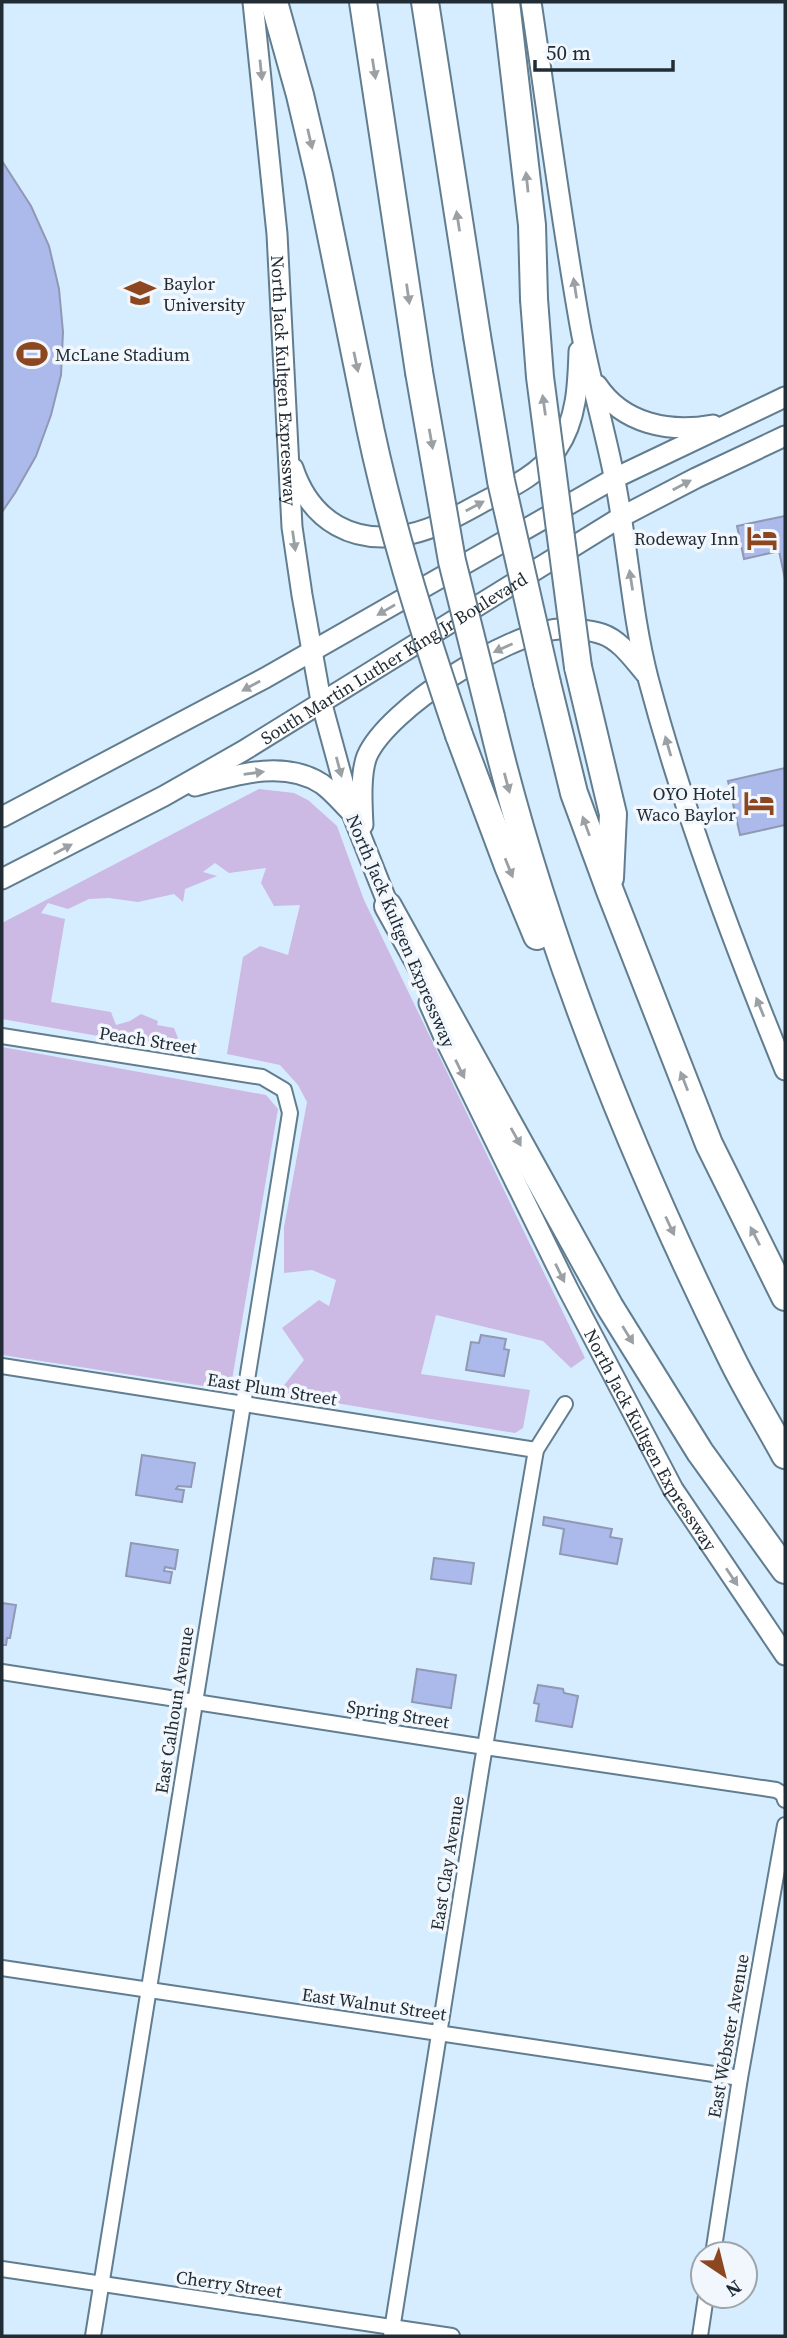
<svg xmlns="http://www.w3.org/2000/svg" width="787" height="2338" font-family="'Source Serif 4',serif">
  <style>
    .green { fill: #ccb9e4 }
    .building { fill: #abbaeb; stroke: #9098b4; stroke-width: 2 }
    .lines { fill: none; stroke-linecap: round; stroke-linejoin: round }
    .street-casing { stroke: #617d8f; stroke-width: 18 }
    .secondary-casing { stroke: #617d8f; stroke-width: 23 }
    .highway-casing { stroke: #617d8f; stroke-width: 30 }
    .street { stroke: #fff; stroke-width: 14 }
    .secondary { stroke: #fff; stroke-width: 19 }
    .highway { stroke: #fff; stroke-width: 26 }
    .highway-bridge-casing { stroke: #617d8f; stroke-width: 30; stroke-linecap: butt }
    .highway-bridge { stroke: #fff; stroke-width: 26 }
    .oneway { fill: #9ba0a4 }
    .labels { text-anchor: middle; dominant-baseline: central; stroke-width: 7; stroke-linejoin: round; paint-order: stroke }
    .poi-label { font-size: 18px; fill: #212c34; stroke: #f1f7fc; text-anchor: start }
    .street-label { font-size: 18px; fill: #212c34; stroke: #f1f7fc }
  </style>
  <rect width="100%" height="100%" fill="#d5edfe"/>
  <g class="green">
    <path d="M259,789L294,793L308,800L337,826L364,900L585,1358L571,1368L543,1341L436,1315L421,1374L530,1390L523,1428L515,1433L336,1403L274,1398L304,1360L282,1328L319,1300L329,1306L336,1280L312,1270L284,1273V1227L307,1102L298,1085L280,1065L227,1054L243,957L260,946L288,955L300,905L274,906L261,883L266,868L229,873L215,863L203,872L217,876L185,889L183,902L174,894L138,902L109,898L89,899L68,909L48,903L41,913L65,919L51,1002L111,1012L116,1025L130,1021L141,1014L158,1021L157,1025L174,1028L183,1051L2,1019V923Z"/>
    <path d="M2,1047L266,1095L278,1109L232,1380L223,1389L2,1355Z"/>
  </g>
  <g class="building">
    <path d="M2,161L31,206L49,246L59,289L63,332L61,375L51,415L36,456L15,493L2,512Z"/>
    <path d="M785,516V579L779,551L744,559L737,526Z"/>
    <path d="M785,768V825L740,835L728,781Z"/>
    <path d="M481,1335L506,1339L504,1349L509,1350L504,1376L466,1370L471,1342L479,1343Z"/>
    <path d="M142,1455L195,1463L191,1487L178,1486L176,1489L184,1490L182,1502L136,1495Z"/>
    <path d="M544,1517L612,1529L610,1537L622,1539L617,1564L560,1554L564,1529L543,1525Z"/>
    <path d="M131,1543L178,1550L175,1569L165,1567L164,1571L172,1572L170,1583L126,1576Z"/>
    <path d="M434,1558L474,1563L471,1584L431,1579Z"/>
    <path d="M2,1603L16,1605L10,1638H7L6,1645H2Z"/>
    <path d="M417,1669L456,1675L451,1708L412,1702Z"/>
    <path d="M538,1685L563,1689L564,1693L578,1696L572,1727L536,1721L539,1704L534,1703Z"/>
  </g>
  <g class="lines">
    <g class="street-casing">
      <g id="street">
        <path d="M2,1036L262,1077L284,1090L290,1113L93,2336"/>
        <path d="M2,1366L536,1450"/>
        <path d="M2,1672L485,1747L776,1790L783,1794L785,1800"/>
        <path d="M2,1968L740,2078"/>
        <path d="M713,2254L740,2078L785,1825"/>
        <path d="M2,2269L452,2336"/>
        <path d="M391,2336L482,1764L536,1450L565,1404"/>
        <path d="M700,2336L706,2296"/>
      </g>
    </g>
    <g class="secondary-casing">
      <g id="secondary">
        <path id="s1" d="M253,2L277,234L292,527L302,595L321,701L351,811L393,917"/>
        <path d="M531,2C547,109 561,218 580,325C589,376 604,426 614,476C628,543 631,612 648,678C684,813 733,942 785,1070"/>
        <path d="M597,385C623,424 669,433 713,425"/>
        <path d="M293,468C311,522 354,546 410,534C435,529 461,514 483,502C510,488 540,474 557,449C577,420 578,384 579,351"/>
        <path d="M195,786C235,775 284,759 322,784C332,791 341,802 349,810"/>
        <path d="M2,817L265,678L615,478L785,397"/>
        <path d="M363,825C362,805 360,774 367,756C388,708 508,633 559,629C571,628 590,630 602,634C620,640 633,659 645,673"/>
        <path id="s2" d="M2,879L164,796L243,751L621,517L696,478L785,436"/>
        <path id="s3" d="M429,1003L444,1037L568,1289L673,1489L785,1655"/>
      </g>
    </g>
    <g class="highway-casing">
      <g id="highway">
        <path d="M274,2L300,95L319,176L365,403"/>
        <path d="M363,2L419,372"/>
        <path d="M425,2L477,336"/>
        <path d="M506,2L532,225L534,299"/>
        <path d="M578,667L613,814L610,878"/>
        <path d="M547,683L574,793L610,891L709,1144L785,1297"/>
        <path d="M491,717C543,936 631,1155 731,1357C747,1390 767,1422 785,1455"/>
        <path d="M459,735L508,866L537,936"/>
        <path d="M388,906L610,1307L700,1452L785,1570"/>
      </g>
    </g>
    <use href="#street" class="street"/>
    <use href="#secondary" class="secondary"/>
    <use href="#highway" class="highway"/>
    <g class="highway-bridge-casing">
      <g id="highway-bridge">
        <path d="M534,299L540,377L578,667"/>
        <path d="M477,336L501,481L547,683"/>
        <path d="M419,372L452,561L491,717"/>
        <path d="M365,403C387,516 422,626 459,735"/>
      </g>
    </g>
    <use href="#highway-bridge" class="highway-bridge"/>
  </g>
  <defs><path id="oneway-solid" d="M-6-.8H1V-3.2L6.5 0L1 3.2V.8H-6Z" transform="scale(1.75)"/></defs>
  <g class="oneway">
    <use href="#oneway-solid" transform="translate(374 69) rotate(81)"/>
    <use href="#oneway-solid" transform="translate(261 70) rotate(84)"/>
    <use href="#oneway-solid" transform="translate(310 139) rotate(77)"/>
    <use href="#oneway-solid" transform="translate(527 182) rotate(-96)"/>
    <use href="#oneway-solid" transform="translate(458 221) rotate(-99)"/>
    <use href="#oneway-solid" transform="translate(575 288) rotate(-99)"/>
    <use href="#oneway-solid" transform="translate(408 294) rotate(82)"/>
    <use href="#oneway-solid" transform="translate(356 362) rotate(78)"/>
    <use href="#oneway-solid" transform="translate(544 405) rotate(-98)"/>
    <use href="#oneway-solid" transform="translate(431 439) rotate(80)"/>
    <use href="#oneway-solid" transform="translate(682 485) rotate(-28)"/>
    <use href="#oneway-solid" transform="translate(475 506) rotate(-28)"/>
    <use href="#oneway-solid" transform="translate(294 541) rotate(82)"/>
    <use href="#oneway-solid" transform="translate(631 580) rotate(-99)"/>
    <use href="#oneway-solid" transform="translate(386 610) rotate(150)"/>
    <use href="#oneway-solid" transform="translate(503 648) rotate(156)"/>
    <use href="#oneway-solid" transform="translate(251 686) rotate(151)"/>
    <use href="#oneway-solid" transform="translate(668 746) rotate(-106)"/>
    <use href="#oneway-solid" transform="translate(339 767) rotate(75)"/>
    <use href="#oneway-solid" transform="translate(254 773) rotate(-8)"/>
    <use href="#oneway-solid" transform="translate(507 783) rotate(75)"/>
    <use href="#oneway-solid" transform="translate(586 826) rotate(-110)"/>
    <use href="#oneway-solid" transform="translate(63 849) rotate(-28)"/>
    <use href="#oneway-solid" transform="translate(509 868) rotate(68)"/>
    <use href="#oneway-solid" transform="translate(760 1007) rotate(-112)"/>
    <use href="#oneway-solid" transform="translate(460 1069) rotate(64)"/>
    <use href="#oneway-solid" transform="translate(684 1081) rotate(-111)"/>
    <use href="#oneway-solid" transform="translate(516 1137) rotate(61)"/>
    <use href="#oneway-solid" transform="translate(670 1226) rotate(65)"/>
    <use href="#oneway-solid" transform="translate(755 1236) rotate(-117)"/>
    <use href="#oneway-solid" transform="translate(560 1273) rotate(64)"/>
    <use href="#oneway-solid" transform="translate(628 1335) rotate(58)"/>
    <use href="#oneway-solid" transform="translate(732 1577) rotate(56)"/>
  </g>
  <defs>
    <g id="university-bare" transform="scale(2.415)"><path d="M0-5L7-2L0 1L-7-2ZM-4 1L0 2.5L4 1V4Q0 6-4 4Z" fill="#8c4620" stroke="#f1f7fc" stroke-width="2.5" paint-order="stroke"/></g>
    <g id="stadium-bare" transform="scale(2.415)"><path d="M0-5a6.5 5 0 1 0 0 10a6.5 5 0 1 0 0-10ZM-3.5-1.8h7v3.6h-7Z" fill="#8c4620" stroke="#f1f7fc" stroke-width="2.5" paint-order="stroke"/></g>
    <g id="hotel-bare" transform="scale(2.415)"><path d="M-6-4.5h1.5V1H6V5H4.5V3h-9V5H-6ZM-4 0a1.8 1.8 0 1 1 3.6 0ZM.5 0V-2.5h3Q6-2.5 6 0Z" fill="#8c4620" stroke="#f1f7fc" stroke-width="2.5" paint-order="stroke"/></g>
  </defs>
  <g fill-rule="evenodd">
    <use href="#university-bare" x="140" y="293"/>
    <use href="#stadium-bare" x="32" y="354"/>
    <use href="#hotel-bare" x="762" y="538"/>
    <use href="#hotel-bare" x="759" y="803"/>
  </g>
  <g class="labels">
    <g class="poi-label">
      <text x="163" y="283">Baylor<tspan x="163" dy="21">University</tspan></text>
      <text x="55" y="354">McLane Stadium</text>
      <text x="739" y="538" text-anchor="end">Rodeway Inn</text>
      <text x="736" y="793" text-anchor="end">OYO Hotel<tspan x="736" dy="21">Waco Baylor</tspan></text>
    </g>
    <g class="street-label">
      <text stroke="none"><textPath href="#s1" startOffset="380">North Jack Kultgen Expressway</textPath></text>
      <text stroke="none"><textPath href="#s2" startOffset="450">South Martin Luther King Jr Boulevard</textPath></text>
      <text transform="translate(401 931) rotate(67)">North Jack Kultgen Expressway</text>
      <text transform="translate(148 1040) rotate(9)">Peach Street</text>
      <text transform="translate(272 1389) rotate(9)">East Plum Street</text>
      <text stroke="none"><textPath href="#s3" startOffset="490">North Jack Kultgen Expressway</textPath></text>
      <text transform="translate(174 1710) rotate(-81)">East Calhoun Avenue</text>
      <text transform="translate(398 1714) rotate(9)">Spring Street</text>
      <text transform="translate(447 1863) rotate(-81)">East Clay Avenue</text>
      <text transform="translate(374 2004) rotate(8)">East Walnut Street</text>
      <text transform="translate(728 2036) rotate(-80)">East Webster Avenue</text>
      <text transform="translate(229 2284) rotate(8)">Cherry Street</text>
    </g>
  </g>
  <rect width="787" height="2338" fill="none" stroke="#212c34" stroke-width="7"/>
  <g transform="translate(724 2275) rotate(145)"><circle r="33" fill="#f1f7fc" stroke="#9ea6ac" stroke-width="2"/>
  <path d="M0-5L12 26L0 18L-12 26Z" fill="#8c4620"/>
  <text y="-10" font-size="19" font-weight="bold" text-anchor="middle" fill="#212c34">N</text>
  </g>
  <path d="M535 60v10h138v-10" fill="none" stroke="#212c34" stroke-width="3.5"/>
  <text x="546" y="60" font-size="21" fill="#212c34" stroke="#f1f7fc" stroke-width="5" paint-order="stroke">50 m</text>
</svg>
